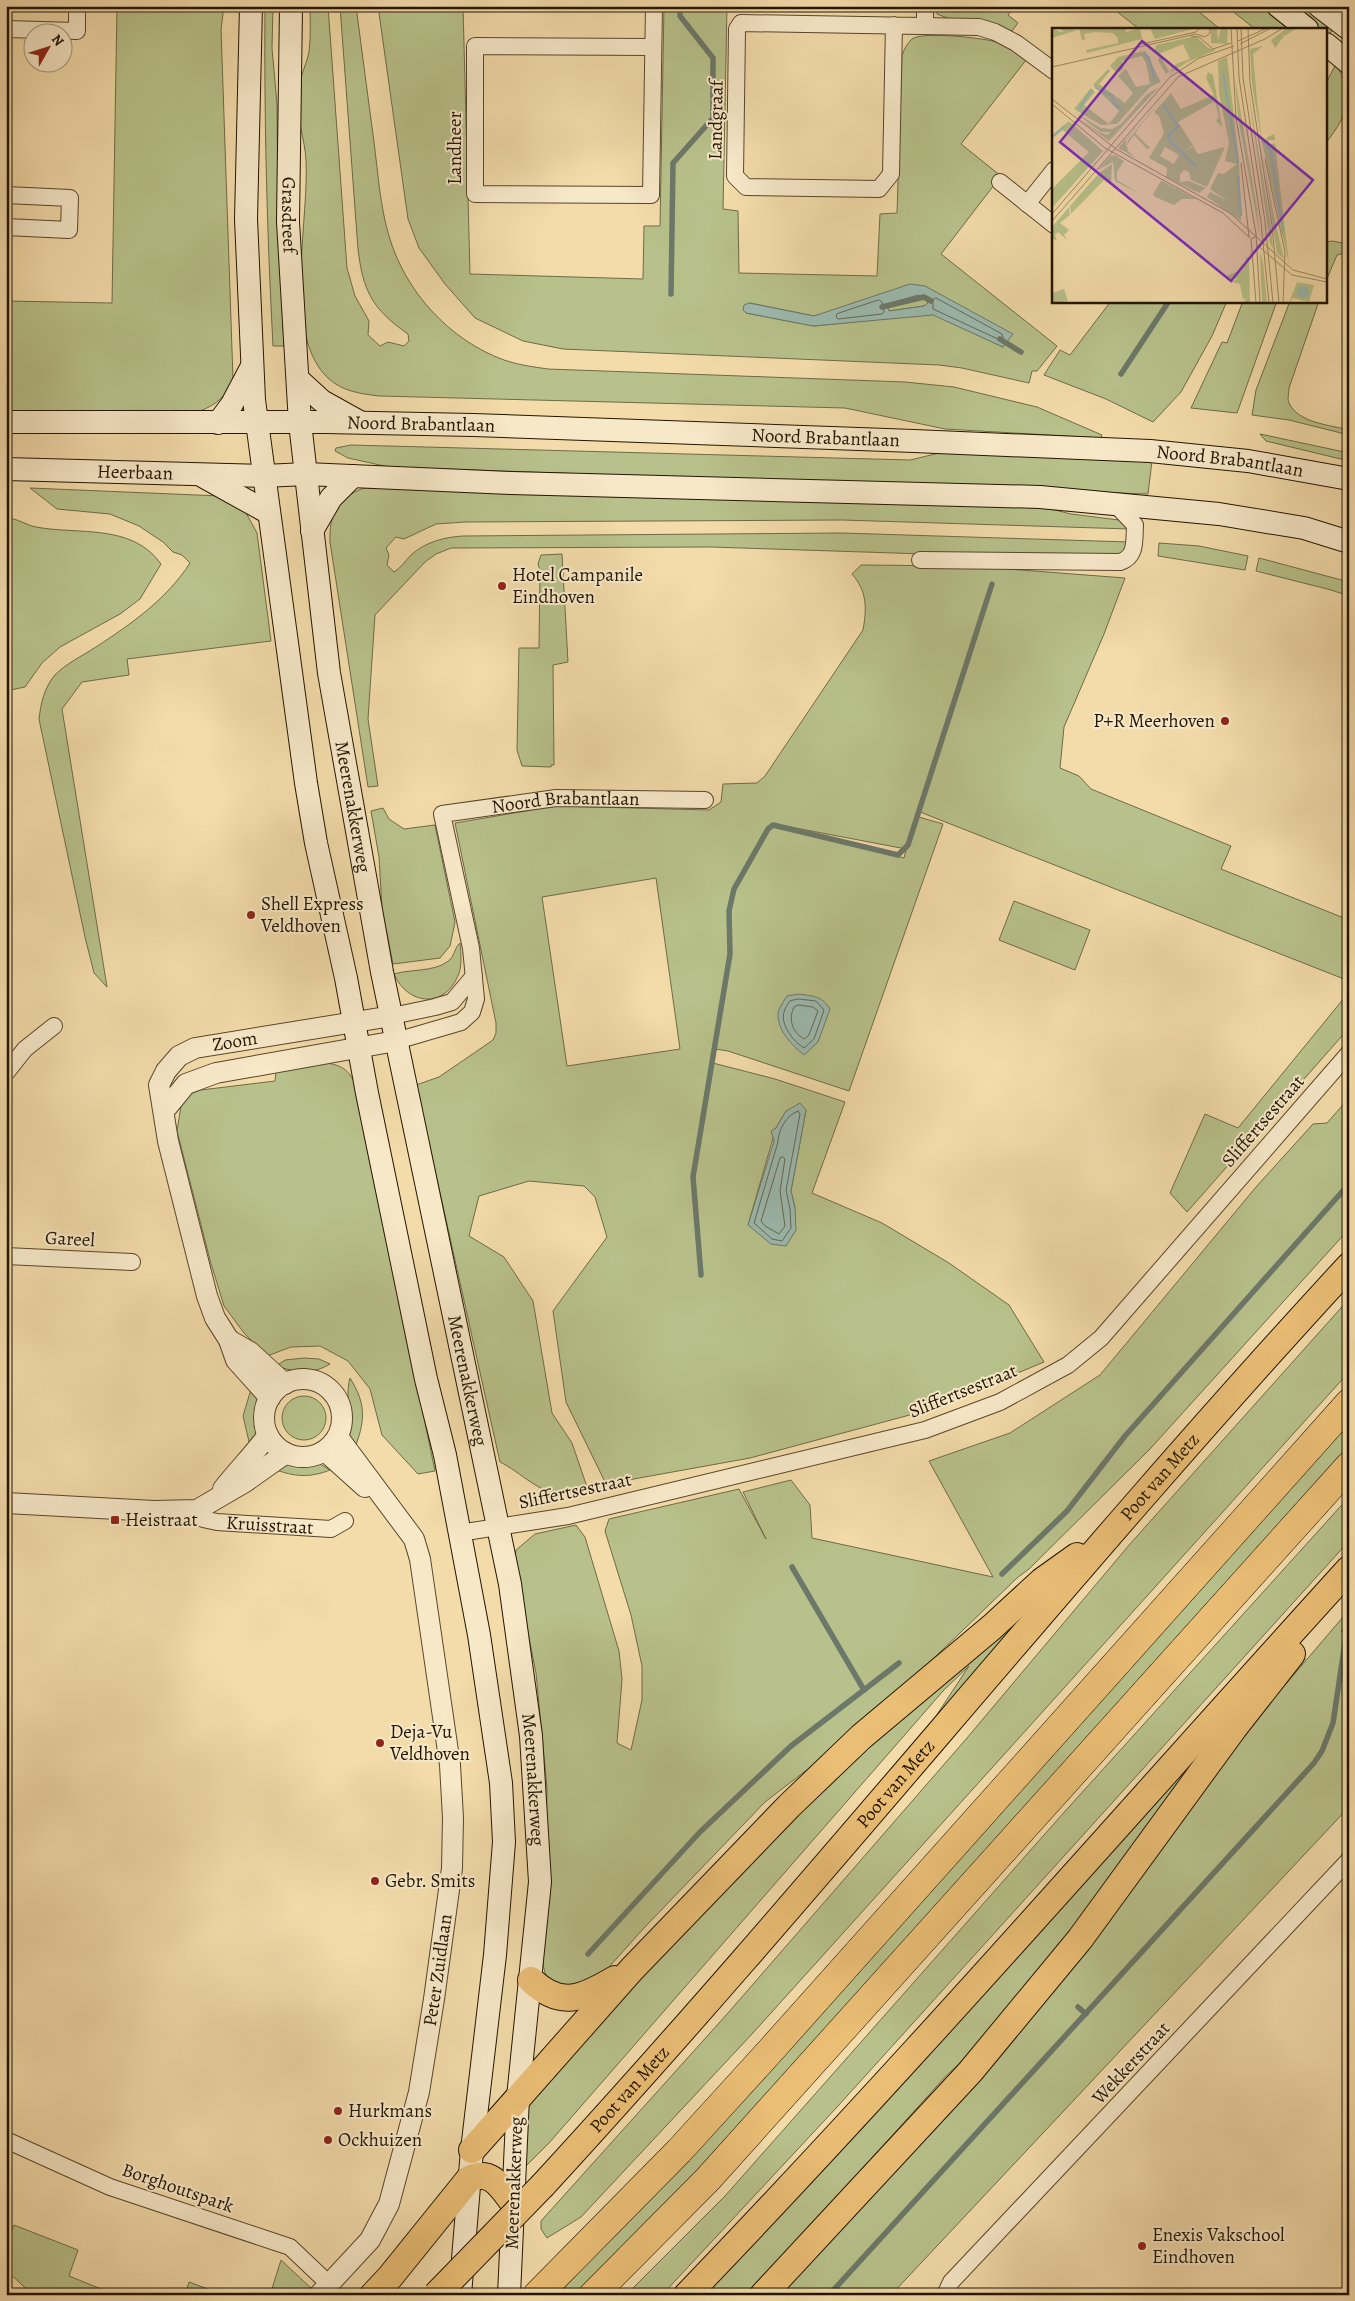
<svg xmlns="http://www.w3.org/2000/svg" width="1355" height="2301" font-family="Alegreya,serif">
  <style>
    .green { fill: #b8c18b; stroke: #6e6b46; fill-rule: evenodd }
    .water { fill: #9cbaaf; stroke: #6c7869; fill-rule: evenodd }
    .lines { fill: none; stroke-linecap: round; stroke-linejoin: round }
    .shore { stroke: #606858; stroke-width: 1 }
    .stream { stroke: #6c7869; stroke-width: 5.5 }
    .minor-casing { stroke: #57462b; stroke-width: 18 }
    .tertiary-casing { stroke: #57462b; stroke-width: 22 }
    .secondary-casing { stroke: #231501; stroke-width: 24 }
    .trunk-casing { stroke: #231501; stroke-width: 28 }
    .motorway-casing { stroke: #231501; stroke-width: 29 }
    .minor { stroke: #f7e8c8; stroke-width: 16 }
    .tertiary { stroke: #f7e8c8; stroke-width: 20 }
    .secondary { stroke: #f7e8c8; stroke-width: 22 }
    .trunk { stroke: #eabe75; stroke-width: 26 }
    .motorway { stroke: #eabe75; stroke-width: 28 }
    .trunk-bridge-casing { stroke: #231501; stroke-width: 28; stroke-linecap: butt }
    .trunk-bridge { stroke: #eabe75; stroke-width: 26 }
    .poi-dot { fill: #8f2418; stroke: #f7e8c8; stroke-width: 2 }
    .labels { text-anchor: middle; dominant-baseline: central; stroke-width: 4; stroke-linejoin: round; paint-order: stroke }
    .street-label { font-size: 19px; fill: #231501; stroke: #f7e8c8 }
    .poi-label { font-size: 19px; fill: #231501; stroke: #f7e8c8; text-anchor: start }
    .inset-river { fill: none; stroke: #9cbaaf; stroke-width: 2.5 }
    .inset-road { fill: none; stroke: #a08c66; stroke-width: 1 }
    .view { fill: #7b2cbf; fill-opacity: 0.15; stroke: #7b2cbf; stroke-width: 2.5 }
    .inset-edge { fill: none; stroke: #231501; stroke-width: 2.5 }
  </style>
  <rect width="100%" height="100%" fill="#f3dbaa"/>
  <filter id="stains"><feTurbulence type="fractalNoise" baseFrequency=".004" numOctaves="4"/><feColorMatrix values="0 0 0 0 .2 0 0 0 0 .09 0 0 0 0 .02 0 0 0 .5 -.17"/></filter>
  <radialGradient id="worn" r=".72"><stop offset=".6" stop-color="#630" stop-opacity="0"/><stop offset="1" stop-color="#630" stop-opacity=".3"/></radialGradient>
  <g class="green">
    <path d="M117,6H224L221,29L233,379C226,396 218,404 200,411L6,412V301L112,303Z"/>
    <path d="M265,6H273L272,48L277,105L278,224L284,346H273C267,233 264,120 265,6Z"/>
    <path d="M310,6H328L347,268L355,296L369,321L368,335L380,346L388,342L404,346L409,341L408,334C372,309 363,291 358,249L340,6H356C362,52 368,97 374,142C378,173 380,206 389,236C405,291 449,340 504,360C518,365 534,367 548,369L905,382L954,387L1037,407L1102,435L1101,438L945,429L845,408L379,396C353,393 333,389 318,366C286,317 309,217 306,160C305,140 296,115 297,96C298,81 306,66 309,52C311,37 310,21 310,6Z"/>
    <path d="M378,6H463L470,274L643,279L644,226H660L664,6H727L723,209L738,211L739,273L877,276L880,214L897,213L902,55C904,50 907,43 912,39C922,31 987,38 1000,43C1009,46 1018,54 1026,60L961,144L1001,176L941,254L1057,346L1037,371H1032L1029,383L962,368L939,365L563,349L523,341L475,318L445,284L419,248L408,219ZM925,286L1006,342L1003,347L933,314L814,326L746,313L743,309L750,303L814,316Z"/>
    <path d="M937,6H1015L1008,15L1018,23L1012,31L978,20L950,19L937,14Z"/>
    <path d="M1110,6H1192L1220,29H1139Z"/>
    <path d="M1226,6H1260L1289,29H1255Z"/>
    <path d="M1293,6H1304L1333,29L1329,35L1326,33V29H1321Z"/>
    <path d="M1336,64C1355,97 1348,114 1326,143V83Z"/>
    <path d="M1332,241L1349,244V252L1337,255L1326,281V242Z"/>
    <path d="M918,295L929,303L924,306L889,311L886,304Z"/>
    <path d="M1111,301H1227L1212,336L1181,392L1153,422L1106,399L1044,375L1060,350L1070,355Z"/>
    <path d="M1243,301H1277L1237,413L1191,408L1222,342L1227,343Z"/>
    <path d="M1290,301H1319L1289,388C1289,393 1287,399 1289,403C1298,423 1330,425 1349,430V435L1289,420L1252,415L1256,390Z"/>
    <path d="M1260,434L1349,453V461L1266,441Z"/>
    <path d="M351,445L910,460L956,449L1152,461L1148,494L389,467L348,458L335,451L336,448Z"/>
    <path d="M30,488L221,496L244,509L257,533L271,641L127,659L129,675L82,682L62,709L107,987L94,973L85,937L39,719C41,703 44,689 54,676C65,664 82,656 96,647C131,624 166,600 190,563L182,555L173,552L163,542L139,526L110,514L57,509Z"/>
    <path d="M364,488L1027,503L1071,514L1119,520L1126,524L1130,529L842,520L465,522L436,524L404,539L396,537L386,548L389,555L387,565L394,572C401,568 405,561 411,555C425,542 445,537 463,536L841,533L1129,542L1122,553L1117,555L925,554L711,547L451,548L436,554L425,562L375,615L368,719L378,786L368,787L330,542C329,514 337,498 364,488Z"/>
    <path d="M6,518C17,518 26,525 36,527C78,535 132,523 161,564L140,599L120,614L60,647L42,663L25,687L6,691Z"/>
    <path d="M1159,543L1199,546L1248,556L1245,570L1158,556Z"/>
    <path d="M562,554L568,662L553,665L554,765H551V767L522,766L517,750L519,648H539L540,571L538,564L541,555Z"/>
    <path d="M1259,558L1349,582V596L1331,590L1256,571Z"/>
    <path d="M861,565L968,566L1125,578L1104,634L1064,727L1060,768L1079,776L1091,789L1231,846L1221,869L1349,920V981L920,812L919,817L943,824L849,1091L728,1051L715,1049L713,1063L775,1079L845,1102L812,1193L882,1223L949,1263L1009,1305L1044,1362L932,1409L750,1458L606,1484L566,1402L553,1311L607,1237L595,1197L584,1186L529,1181L479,1196L469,1236L504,1257L533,1301L552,1413L572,1443L587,1487C580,1489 571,1494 564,1494C540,1495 521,1472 500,1462L416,1085L439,1077L493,1040L496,1033V1023L455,823L556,806L709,810L721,802L723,784L757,783L765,776L863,630C867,608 867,591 852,574ZM785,826L906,849V850L904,858ZM656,878L680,1049L567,1066L542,897ZM806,1110L791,1191L795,1208L748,1225L776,1128L786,1111Z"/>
    <path d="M383,808L389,819L404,829L435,825L455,922L450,946L440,958L393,964L382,908L379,857L371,811Z"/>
    <path d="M1014,901L1090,930L1075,970L999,940Z"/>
    <path d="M460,943C461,953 462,964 459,973C446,1009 408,1006 394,974C410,969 433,972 447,962C455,957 454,948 460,943Z"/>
    <path d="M1349,992V1028L1187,1212L1170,1193L1205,1114L1238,1128Z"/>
    <path d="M321,1062C339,1065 346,1066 355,1083L435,1471L418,1474L382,1435L370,1389L348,1361L320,1346L291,1347L267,1356L244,1333L224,1306L210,1260L177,1131L181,1106L190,1094L201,1090L275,1081L276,1071Z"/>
    <path d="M1349,1098V1229L1150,1449L1029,1569L1017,1578L907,1684L838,1746L765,1802L644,1928L600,1977L586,1989L554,1984L545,1973L543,1964L547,1788L536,1673L514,1563L516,1550L535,1534L576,1525L585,1537L619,1651L622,1679L617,1743L631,1750L642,1700V1666L631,1615L605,1531L609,1519L739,1489L766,1539L743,1492L791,1480L810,1505L812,1538L993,1577L929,1461L1010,1433L1100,1375L1256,1187L1313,1124L1327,1123Z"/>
    <path d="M1349,1299V1372L752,2034L581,2217L547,2238L541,2229V2221L728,2013L967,1738L1130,1544Z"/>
    <path d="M304,1358L319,1359L330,1364C312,1375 295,1372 276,1366L285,1360Z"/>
    <path d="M350,1378C367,1405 365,1422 354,1450C347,1438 350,1430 350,1418C349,1403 346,1393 350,1378Z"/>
    <path d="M252,1386C262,1403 261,1429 250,1446L243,1416Z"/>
    <circle cx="304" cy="1418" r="22"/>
    <path d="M1349,1422V1447L698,2171L577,2295H558Z"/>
    <path d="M291,1463L320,1464L330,1470C310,1478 294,1477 274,1469L280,1464Z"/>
    <path d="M1349,1497V1541L838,2106L662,2295H626L725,2196L1059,1818Z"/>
    <path d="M1050,1586L932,1722L969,1666L943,1691L549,2143L524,2168L526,2102L855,1748Z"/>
    <path d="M1349,1610V1622L1341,1631L1349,1635V1807L891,2295H781L1256,1719Z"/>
    <path d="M1247,1700L1016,2010L945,2077L748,2295H705L877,2111Z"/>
    <path d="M14,2225L78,2250L69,2276L116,2295H33L6,2270V2247Z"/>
    <path d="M281,2260L312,2289L305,2295H270Z"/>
    <path d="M189,2282L224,2295H185Z"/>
  </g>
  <g class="water">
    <path d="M910,284L925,286L1013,334L1003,347L933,315L813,326L746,313L743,310L744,305L749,303L814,316ZM918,295L926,299L928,303L924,306L889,311L887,304Z"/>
    <path d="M799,994C813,996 822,996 830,1009L818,1042L804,1055C792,1045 778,1032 778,1014C778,1009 784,1001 787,996Z"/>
    <path d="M800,1103L806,1110L791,1191L795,1208L796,1230L786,1246L771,1244L748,1225L774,1141L771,1131L776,1128L786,1111Z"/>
  </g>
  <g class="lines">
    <g class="shore">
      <path d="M936,298L1002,334L1003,338L1000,340L933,309V300Z"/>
      <path d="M879,300L882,302L884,312L882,314L838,319L836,317L837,314Z"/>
      <path d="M799,999L816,1001L824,1010L814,1039L804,1048C794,1042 780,1025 784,1012C785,1008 788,1004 790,1001Z"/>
      <path d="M799,1005L813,1007L818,1011L809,1035L804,1039C792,1032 788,1019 794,1007Z"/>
      <path d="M798,1111L800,1114L786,1190L790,1209L791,1228L782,1241L772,1239L754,1223L778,1142C778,1131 786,1115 798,1111Z"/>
      <path d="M783,1157L785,1159L780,1191L785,1226L779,1234L765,1226L761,1221L780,1158Z"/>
    </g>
    <g class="stream">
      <path d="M671,294L673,163L713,118V58L680,16V6"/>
      <path d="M882,307L924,297L931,301"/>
      <path d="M1000,339L1021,352"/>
      <path d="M1121,374L1169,301"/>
      <path d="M701,1275L693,1177L730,954L729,911L734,889L768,829L773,825L898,855L908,845L992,584"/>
      <path d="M792,1567L864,1690"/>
      <path d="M1002,1574L1067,1511L1125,1436L1349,1184"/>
      <path d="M588,1954L700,1832L791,1746L899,1663"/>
      <path d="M1078,2007L1086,2014"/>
      <path d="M829,2295L1314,1763L1322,1751L1333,1723L1346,1636"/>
    </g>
    <g class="minor-casing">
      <g id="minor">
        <path d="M894,25L891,174L879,189L746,187L735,176L737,29L741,23L979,27L995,32L1016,43L1054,71"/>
        <path d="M925,26V6"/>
        <path d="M6,29L77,31V6"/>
        <path d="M653,47L475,46V194L651,195L654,6"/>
        <path d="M1000,182L1054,225"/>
        <path d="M6,195L70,198L69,230L6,227"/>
        <path d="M1027,204L1054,170"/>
        <path d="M920,560L1120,562C1137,557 1134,540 1135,525L1114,503"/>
        <path d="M392,1016L435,1007L452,1002L474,976"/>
        <path id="s1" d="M396,1041L461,1022L472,1012L476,999L471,948L442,814L556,798L705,800"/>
        <path d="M6,1073L25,1049L54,1026"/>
        <path d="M6,1256L132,1262"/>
        <path id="s2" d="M197,1510L203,1519L217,1522L331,1529L345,1521"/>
        <path d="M459,1533L568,1516L925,1430L1000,1402L1068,1365L1101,1338L1349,1053"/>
        <path d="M6,2140L110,2187L290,2247L329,2284"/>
        <path d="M945,2295L951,2282L1349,1860"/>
      </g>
    </g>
    <g class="tertiary-casing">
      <g id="tertiary">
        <path d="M164,1111L186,1084L216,1073L396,1041"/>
        <path d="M229,1340L250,1352L285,1384"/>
        <circle cx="303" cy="1418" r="39"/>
        <path id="s3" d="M270,1398L236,1360L229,1340L215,1318L207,1296L168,1141L159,1085L166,1071L179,1056L195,1048L392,1016"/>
        <path d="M325,1451L365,1487"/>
        <path d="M223,1489C238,1470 254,1454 268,1435"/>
        <path d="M6,1503L154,1511L197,1510L245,1482L286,1453"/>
        <path id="s4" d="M319,2295L370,2240L389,2204L419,2092L434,1999L452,1868L453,1818L450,1765L420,1559L414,1539L338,1437"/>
      </g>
    </g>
    <g class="secondary-casing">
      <g id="secondary">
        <path d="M251,6L246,219L254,400L306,783L316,843L346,978L367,1093L426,1379L445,1455L479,1635L501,1783L504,1842L495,1955L472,2150L460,2295"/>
        <path id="s5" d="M291,6L288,222L300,423L329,673L382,972L510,1584L531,1736L540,1882L518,2097L509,2295"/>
        <path d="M1278,6L1307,29"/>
        <path d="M1319,6L1349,29"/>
        <path d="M1326,44L1349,63"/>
        <path d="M298,379L322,401L358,421"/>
        <path id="s6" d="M6,422H325L473,425L914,441L1150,451L1248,461L1349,479"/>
        <path d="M218,423L232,404L252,366"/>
        <path id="s7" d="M6,469L264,476L306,474L511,483L1040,497L1219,514L1304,528L1349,542"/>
        <path d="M204,477L269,513"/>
        <path d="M312,531L331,498L353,476"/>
      </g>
    </g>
    <g class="trunk-casing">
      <g id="trunk">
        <path d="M531,1980C561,2009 583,1998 615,1979"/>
        <path d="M472,2150L632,1969L789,1806L861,1737L992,1627L1042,1581L1077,1556"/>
        <path id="s8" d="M543,2185C819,1885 1072,1566 1349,1266"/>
        <path d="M373,2295L390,2277L469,2179C491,2168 502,2188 514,2204"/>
        <path d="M687,2295C914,2059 1129,1811 1349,1569"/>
        <path d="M763,2295L970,2072L1080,1939L1234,1728L1292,1654"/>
      </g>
    </g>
    <g class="motorway-casing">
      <g id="motorway">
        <path d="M537,2295L679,2151L771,2050L1349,1403"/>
        <path d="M593,2295L708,2179L1349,1466"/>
      </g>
    </g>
    <use href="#minor" class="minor"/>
    <use href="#tertiary" class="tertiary"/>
    <use href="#secondary" class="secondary"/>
    <use href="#trunk" class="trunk"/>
    <use href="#motorway" class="motorway"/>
    <g class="trunk-bridge-casing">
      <path id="trunk-bridge" d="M436,2295L543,2185"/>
    </g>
    <use href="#trunk-bridge" class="trunk-bridge"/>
  </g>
  <g class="poi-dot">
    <circle cx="502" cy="586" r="5"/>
    <circle cx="1225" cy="721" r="5"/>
    <circle cx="251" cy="915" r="5"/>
    <rect x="110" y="1515" width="10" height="10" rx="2.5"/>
    <circle cx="380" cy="1743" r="5"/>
    <circle cx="375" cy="1881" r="5"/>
    <circle cx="338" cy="2111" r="5"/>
    <circle cx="328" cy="2140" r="5"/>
    <circle cx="1142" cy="2246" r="5"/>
  </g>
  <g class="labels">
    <g class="street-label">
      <text transform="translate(716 120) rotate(-89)">Landgraaf</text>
      <text transform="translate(455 148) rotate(-90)">Landheer</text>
      <text stroke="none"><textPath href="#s5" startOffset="209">Grasdreef</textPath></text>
      <text stroke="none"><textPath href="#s6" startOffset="415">Noord Brabantlaan</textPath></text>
      <text stroke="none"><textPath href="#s6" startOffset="820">Noord Brabantlaan</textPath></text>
      <text stroke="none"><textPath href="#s6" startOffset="1225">Noord Brabantlaan</textPath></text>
      <text stroke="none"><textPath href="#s7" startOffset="129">Heerbaan</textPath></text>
      <text stroke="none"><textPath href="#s1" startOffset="409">Noord Brabantlaan</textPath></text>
      <text stroke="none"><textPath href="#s5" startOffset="805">Meerenakkerweg</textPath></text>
      <text stroke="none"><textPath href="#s3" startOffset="432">Zoom</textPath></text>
      <text transform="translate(1263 1121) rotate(-49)">Sliffertsestraat</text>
      <text transform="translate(70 1239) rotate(3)">Gareel</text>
      <text stroke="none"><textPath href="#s5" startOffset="1390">Meerenakkerweg</textPath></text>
      <text transform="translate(963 1391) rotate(-22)">Sliffertsestraat</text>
      <text stroke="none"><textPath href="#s8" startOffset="939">Poot van Metz</textPath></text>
      <text transform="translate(575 1491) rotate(-12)">Sliffertsestraat</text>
      <text stroke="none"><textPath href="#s2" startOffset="78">Kruisstraat</textPath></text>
      <text stroke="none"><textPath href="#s5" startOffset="1795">Meerenakkerweg</textPath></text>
      <text stroke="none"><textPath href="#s8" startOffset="534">Poot van Metz</textPath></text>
      <text stroke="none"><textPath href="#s4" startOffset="355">Peter Zuidlaan</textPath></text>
      <text transform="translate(1131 2063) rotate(-47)">Wekkerstraat</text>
      <text stroke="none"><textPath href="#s8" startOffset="129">Poot van Metz</textPath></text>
      <text transform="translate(514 2183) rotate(-88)">Meerenakkerweg</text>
      <text transform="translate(178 2188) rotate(19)">Borghoutspark</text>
    </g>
    <g class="poi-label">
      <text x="512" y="575">Hotel Campanile<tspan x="512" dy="22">Eindhoven</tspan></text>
      <text x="1215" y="721" text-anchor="end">P+R Meerhoven</text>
      <text x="261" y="904">Shell Express<tspan x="261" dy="22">Veldhoven</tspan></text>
      <text x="125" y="1520">Heistraat</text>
      <text x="390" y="1732">Deja-Vu<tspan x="390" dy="22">Veldhoven</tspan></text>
      <text x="385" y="1881">Gebr. Smits</text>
      <text x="348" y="2111">Hurkmans</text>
      <text x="338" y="2140">Ockhuizen</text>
      <text x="1152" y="2235">Enexis Vakschool<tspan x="1152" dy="22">Eindhoven</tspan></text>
    </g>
  </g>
  <g transform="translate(1052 28)">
    <rect width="275" height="275" fill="#f3dbaa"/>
    <path d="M0,0L9,4L11,3L6,0L26,2L0,10ZM27,0H73L74,4L88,0L90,11L35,25L34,22L66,15V10L61,5L43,4L32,6L33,12H30ZM98,0H145L103,11ZM159,0H165L166,12L169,0H176L175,16L159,15ZM235,0L244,1L232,8L223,20L219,12ZM144,8L156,20L164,22L135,34L116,47L124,38L114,46L106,32L108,28L117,43L124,36L138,31L131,16L107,26L103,23L104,17ZM211,18L201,26L205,73L210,112L215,113L214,110L222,106L223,112H216L217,117L223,115L237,236L210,115L200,55L198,21ZM93,23L109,54L98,59L65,96L49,97L22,81L39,60L43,64L32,77L57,96L67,83L41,57L56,41L58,43L47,56L73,75L81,65L66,48L74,41L84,59L98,56L94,35L90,28L70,33L71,41L65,45L58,38L66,29ZM175,29L187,132L189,193L155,169L158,164L176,173L158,161L166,145L172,146L185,136L173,133L177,115L167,65L166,33ZM156,44L161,47L170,99L164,92L167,90L163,73L126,94L141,117L130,125L141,118L146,126L173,119L155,159L139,152L137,144L132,142L128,146V154L137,153L154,160L147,165L114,149L115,140L97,130L112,105L107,88L102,84L119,65L129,81L162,67L154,50ZM113,119L127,127L122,136L108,128ZM183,50L205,181L208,209L186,89ZM195,55L218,192L221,220L218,215ZM107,59L57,113L21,87L49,105L56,107L58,104H49L22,84L49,100L60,101L69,96L94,67ZM116,63L83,105L98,120L95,121L82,107L75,117L76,123L84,130L66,120L93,89L74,112V119L76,112ZM17,93L51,123L0,180L1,160L37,124L8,100ZM210,124L224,198L232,231L225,225ZM63,127L72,133L65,144V152L88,166L63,153L61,134L46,142L58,128ZM60,136L59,157L52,152L19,186L18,178L47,145ZM109,153H110L144,171H130L122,177L103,169L101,166ZM17,179L18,187L8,195L17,202L12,207L15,212L6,204L3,207L5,213L0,210V199ZM208,224L211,235L215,275H210ZM197,229L198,275H192L194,270L191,272L188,256L179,254L186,250L177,251L175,248L191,241L189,238L196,234L193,230ZM245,254L262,257L257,274L241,270L237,275ZM12,261L16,273L0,275V265Z" fill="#b8c18b" fill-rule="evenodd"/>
    <path d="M245 264a6 6 0 1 1 12 0a6 6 0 1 1-12 0Z" fill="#9cbaaf"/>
    <path class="inset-river" d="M92,25L97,30L103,53M171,45L186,135M43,59L60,68L61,74L70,82M111,76L126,98L116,107L118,113L145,139M27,81L39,62M0,109L13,98M211,113L219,123L231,206M186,148L189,188"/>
    <path class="inset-road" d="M179,0L184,90L204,206L208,275M185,0L187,50L209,194L217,275M189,0L191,50L213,193L221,275M196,0L198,55L220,197L227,275M139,8L147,9L161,21L179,15M186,13L215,0M90,16L144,4L148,0M188,16L219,0M0,39L144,6L153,9L158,5V0M0,71L64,121L178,185L241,242L275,251M0,76L53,120L171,185L198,210M213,131L233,224L231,275M189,135L197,209M0,186L118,49L147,30L182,18M0,193L126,49L213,11L231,0M203,209L199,211L204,275M204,216L240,247L275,254"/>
    <path class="view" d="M90,13L261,152L179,253L8,114Z"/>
    <rect width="275" height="275" class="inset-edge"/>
  </g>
  <rect width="1355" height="2301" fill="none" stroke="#f3dbaa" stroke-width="25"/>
  <rect x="8" y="8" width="1340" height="2286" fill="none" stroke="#231501" stroke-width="2.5"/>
  <rect x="12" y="12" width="1330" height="2276" fill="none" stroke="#231501"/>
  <g transform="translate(48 48) rotate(51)"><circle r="24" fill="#f7e8c8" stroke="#a29478"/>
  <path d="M0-4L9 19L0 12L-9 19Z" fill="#8f2418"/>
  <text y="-8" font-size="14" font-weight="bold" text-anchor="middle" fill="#231501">N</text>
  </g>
  <rect width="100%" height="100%" filter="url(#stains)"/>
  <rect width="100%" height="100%" fill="url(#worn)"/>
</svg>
